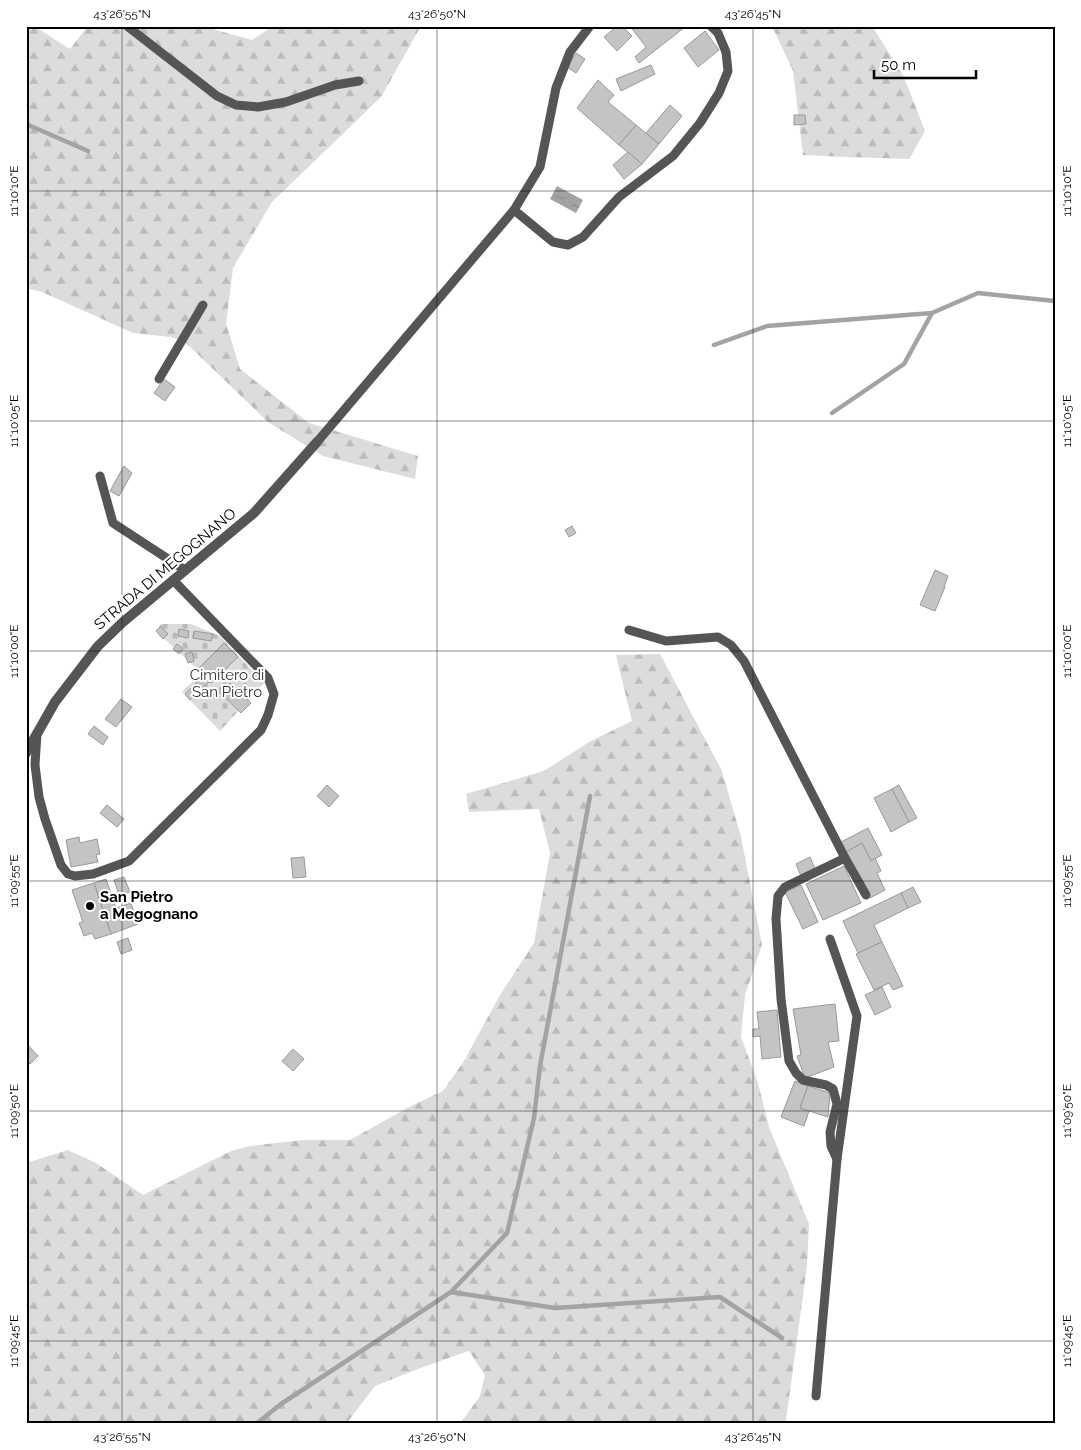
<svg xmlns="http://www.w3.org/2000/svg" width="1081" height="1450" font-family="Raleway,sans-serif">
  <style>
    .forest { fill: url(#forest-firs) }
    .cemetery { fill: url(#cemetery-stones) }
    .water { fill: url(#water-ripples) }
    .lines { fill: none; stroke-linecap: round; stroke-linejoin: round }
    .stream { stroke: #a3a3a3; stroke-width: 4.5 }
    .building { fill: #c4c4c4; stroke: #999 }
    .service { stroke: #555; stroke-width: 9 }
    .minor { stroke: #555; stroke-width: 10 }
    .ticks { fill: none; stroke: #000; stroke-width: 1; stroke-opacity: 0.45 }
    .poi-dot { fill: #000; stroke: #fff; stroke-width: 2 }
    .labels { text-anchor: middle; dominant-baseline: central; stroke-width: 4; stroke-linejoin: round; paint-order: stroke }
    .street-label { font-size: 15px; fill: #000; stroke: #fff }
    .park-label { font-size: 15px; fill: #333; stroke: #fff }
    .poi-label { font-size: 15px; font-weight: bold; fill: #000; stroke: #fff; text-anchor: start }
    .neatline { fill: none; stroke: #000; stroke-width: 2 }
    .ticks-label { font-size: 12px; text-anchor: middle; fill: #000 }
  </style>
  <defs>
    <pattern id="forest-firs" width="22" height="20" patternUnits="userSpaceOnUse" patternTransform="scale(1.25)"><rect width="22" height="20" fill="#dcdcdc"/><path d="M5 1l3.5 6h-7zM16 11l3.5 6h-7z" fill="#bbb"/></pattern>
    <pattern id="cemetery-stones" width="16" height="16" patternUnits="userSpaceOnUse" patternTransform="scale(1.25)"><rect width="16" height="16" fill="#dcdcdc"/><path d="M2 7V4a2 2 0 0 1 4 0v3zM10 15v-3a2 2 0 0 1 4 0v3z" fill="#bbb"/></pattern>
    <pattern id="water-ripples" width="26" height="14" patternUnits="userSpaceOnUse" patternTransform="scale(1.25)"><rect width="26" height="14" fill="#a3a3a3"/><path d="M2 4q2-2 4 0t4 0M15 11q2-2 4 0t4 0" fill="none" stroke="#8b8b8b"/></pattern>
  </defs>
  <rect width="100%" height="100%" fill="#fff"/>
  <g class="forest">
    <path d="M26,26H34L70,49L88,26H202L252,40L273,26H421L381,97L272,202L233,268L226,324L240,369L309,423L418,456L415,479L323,456L268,422L185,342L171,337L133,333L42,292L26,288Z"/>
    <path d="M772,26H872L904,77L925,131L909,159L846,157L803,155L793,71Z"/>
    <path d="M660,654L722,771L741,837L762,945L745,995L741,1037L758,1083L769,1127L809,1224L807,1266L786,1420L784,1424H460L480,1396L485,1375L469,1351L423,1367L375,1386L346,1424H26V1163L68,1150L96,1163L143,1195L231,1151L250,1146L303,1140H350L409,1107L443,1091L464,1061L500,995L534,943L550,853L539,809L469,812L466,794L544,771L589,742L632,721L616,655Z"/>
  </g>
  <path class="cemetery" d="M160,624H191L220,636L264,683L220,731L182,692L201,673L157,632Z"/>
  <path class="water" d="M557,186L583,200L576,213L550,199Z"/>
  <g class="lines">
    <g class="stream">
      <path d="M26,124L88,151"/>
      <path d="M714,345L767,326L932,313L978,293L1055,301"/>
      <path d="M832,413L904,364L932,313"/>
      <path d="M451,1292L555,1308L720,1297L782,1338"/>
      <path d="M256,1424L281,1404L451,1292L507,1233L534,1118L540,1066L590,796"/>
    </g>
  </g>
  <g class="building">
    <path d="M617,26H622L632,36L617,51L604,37Z"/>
    <path d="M630,26H684L685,27L639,63L635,57L646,47Z"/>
    <path d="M705,31L719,50L698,67L684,48Z"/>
    <path d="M576,53L585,59L576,73L567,67Z"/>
    <path d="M651,65L655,74L621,91L616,79Z"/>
    <path d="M598,80L614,95L608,102L636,125L619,145L577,108Z"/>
    <path d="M670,105L682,116L659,144L646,133Z"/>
    <path d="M794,115H805L806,124L794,125Z"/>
    <path d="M636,125L659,144L642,164L619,145Z"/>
    <path d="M628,152L642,164L624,179L613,165Z"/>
    <path d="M164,379L175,387L165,401L154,393Z"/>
    <path d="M124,466L132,473L119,496L110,491Z"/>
    <path d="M572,526L576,533L569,537L565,530Z"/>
    <path d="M935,570L948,576L944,587H945L935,611L920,605Z"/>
    <path d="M161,626L168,634L163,639L156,631Z"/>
    <path d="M179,629L189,631L188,638L178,636Z"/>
    <path d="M194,631L213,634L211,641L193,638Z"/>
    <path d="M224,643L238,657L211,683L209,682L190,700L185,694L204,675L198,669Z"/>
    <path d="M177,644L183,649L179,654L173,649Z"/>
    <path d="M192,652L194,661L188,663L185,654Z"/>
    <path d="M230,683L251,703L241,713L218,691L223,685L226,687Z"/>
    <path d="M121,699L132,707L116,727L105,719Z"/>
    <path d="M94,726L108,737L103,745L88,734Z"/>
    <path d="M327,785L339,796L329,807L317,796Z"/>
    <path d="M899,785L917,818L909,822L892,789Z"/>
    <path d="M892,789L909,822L891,832L874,798Z"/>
    <path d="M107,805L124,819L117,827L100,813Z"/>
    <path d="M868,828L882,855L871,861L862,843L846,852L841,842Z"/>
    <path d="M79,837L80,843L97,839L100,854L96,855L98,862L71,867L66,840Z"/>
    <path d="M862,843L871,861L875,858L881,871L877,873L885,890L870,898L846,852Z"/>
    <path d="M304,857L306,877L293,878L291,858Z"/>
    <path d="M810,857L815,869L801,876L796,864Z"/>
    <path d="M844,866L861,903L823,920L806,884Z"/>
    <path d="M124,877L130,892L119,895L114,880Z"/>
    <path d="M106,879L116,908L131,903L138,924L111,934L94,883Z"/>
    <path d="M94,883L111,934L95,939L92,933L84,936L79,923L83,922L72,890Z"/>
    <path d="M801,885L818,922L803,929L785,892Z"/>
    <path d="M913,887L921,902L908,908L901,893Z"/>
    <path d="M901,893L908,908L874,925L882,942L858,953L843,921Z"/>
    <path d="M128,938L132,950L121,954L117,942Z"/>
    <path d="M882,942L903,986L893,990L889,983L874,990L856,954Z"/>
    <path d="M882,987L891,1007L875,1015L865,995Z"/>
    <path d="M835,1004L839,1041L828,1042L834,1067L805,1078L797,1056L801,1055L793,1009Z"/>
    <path d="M777,1010L781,1057L762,1059L760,1036L753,1037V1029H759L757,1012Z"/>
    <path d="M28,1045L38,1056L30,1064L26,1060V1046Z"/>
    <path d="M293,1049L304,1059L293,1071L282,1061Z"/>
    <path d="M795,1081L808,1086L800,1108L809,1111L804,1126L781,1117Z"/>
    <path d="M808,1086L830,1093L828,1117L800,1108Z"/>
  </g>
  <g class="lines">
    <g class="service">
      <path d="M127,26L217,96L236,105L258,107L286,102L335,85L359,81"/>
      <path d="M514,210L553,242L568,245L583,237L619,197L673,156L700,123L719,93L728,71L726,52L718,33L711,26"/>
      <path d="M159,379L203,305"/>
      <path d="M317,442L514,210L540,167L556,88L570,52L590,26"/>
      <path d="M100,476L113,523L185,570"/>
      <path d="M629,630L666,641L718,637L731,645L744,661L845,858L785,887L778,896L776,919L781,999L789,1061L796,1073L803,1080L826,1085L833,1089L837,1104L830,1132L831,1146L837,1159"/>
      <path d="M37,733L35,765L39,797L45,819L61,865L68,874L75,876L93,874L129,861L261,730L268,715L274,694L268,678L173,580"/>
      <path d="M845,858L866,895"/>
      <path d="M816,1396L837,1159L857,1016L830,939"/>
    </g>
    <path class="minor" d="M26,753L55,702L98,646L123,622L254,513L317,442"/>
  </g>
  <path class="ticks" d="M122,26V1424M437,26V1424M753,26V1424M26,191H1055M26,421H1055M26,651H1055M26,881H1055M26,1111H1055M26,1341H1055"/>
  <circle class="poi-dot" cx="90" cy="906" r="5"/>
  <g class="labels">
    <g class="street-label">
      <text transform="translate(165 569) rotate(-40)">STRADA DI MEGOGNANO</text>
    </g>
    <g class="park-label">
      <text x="227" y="675">Cimitero di<tspan x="227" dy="17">San Pietro</tspan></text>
    </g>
    <g class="poi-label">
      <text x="100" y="897">San Pietro<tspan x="100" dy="17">a Megognano</tspan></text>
    </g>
  </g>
  <rect width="1081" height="1450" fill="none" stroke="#ffffff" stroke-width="55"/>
  <path d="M874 70v8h102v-8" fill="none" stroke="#000000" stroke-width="2.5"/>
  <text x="881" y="70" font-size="15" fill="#000000" stroke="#ffffff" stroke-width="4" paint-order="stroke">50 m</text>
  <rect x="28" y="28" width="1026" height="1394" class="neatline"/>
  <g class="ticks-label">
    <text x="122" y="18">43°26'55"N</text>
    <text x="437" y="18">43°26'50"N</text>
    <text x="753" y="18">43°26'45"N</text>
    <text transform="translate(1067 191) rotate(-90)" y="4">11°10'10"E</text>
    <text transform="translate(14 191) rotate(-90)" y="4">11°10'10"E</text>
    <text transform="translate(1067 421) rotate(-90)" y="4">11°10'05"E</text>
    <text transform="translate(14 421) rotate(-90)" y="4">11°10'05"E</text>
    <text transform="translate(1067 651) rotate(-90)" y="4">11°10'00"E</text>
    <text transform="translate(14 651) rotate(-90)" y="4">11°10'00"E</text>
    <text transform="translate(1067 881) rotate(-90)" y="4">11°09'55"E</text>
    <text transform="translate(14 881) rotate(-90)" y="4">11°09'55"E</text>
    <text transform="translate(1067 1111) rotate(-90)" y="4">11°09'50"E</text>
    <text transform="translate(14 1111) rotate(-90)" y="4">11°09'50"E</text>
    <text transform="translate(1067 1341) rotate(-90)" y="4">11°09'45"E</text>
    <text transform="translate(14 1341) rotate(-90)" y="4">11°09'45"E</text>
    <text x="122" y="1441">43°26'55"N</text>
    <text x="437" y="1441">43°26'50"N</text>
    <text x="753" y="1441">43°26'45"N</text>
  </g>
</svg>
